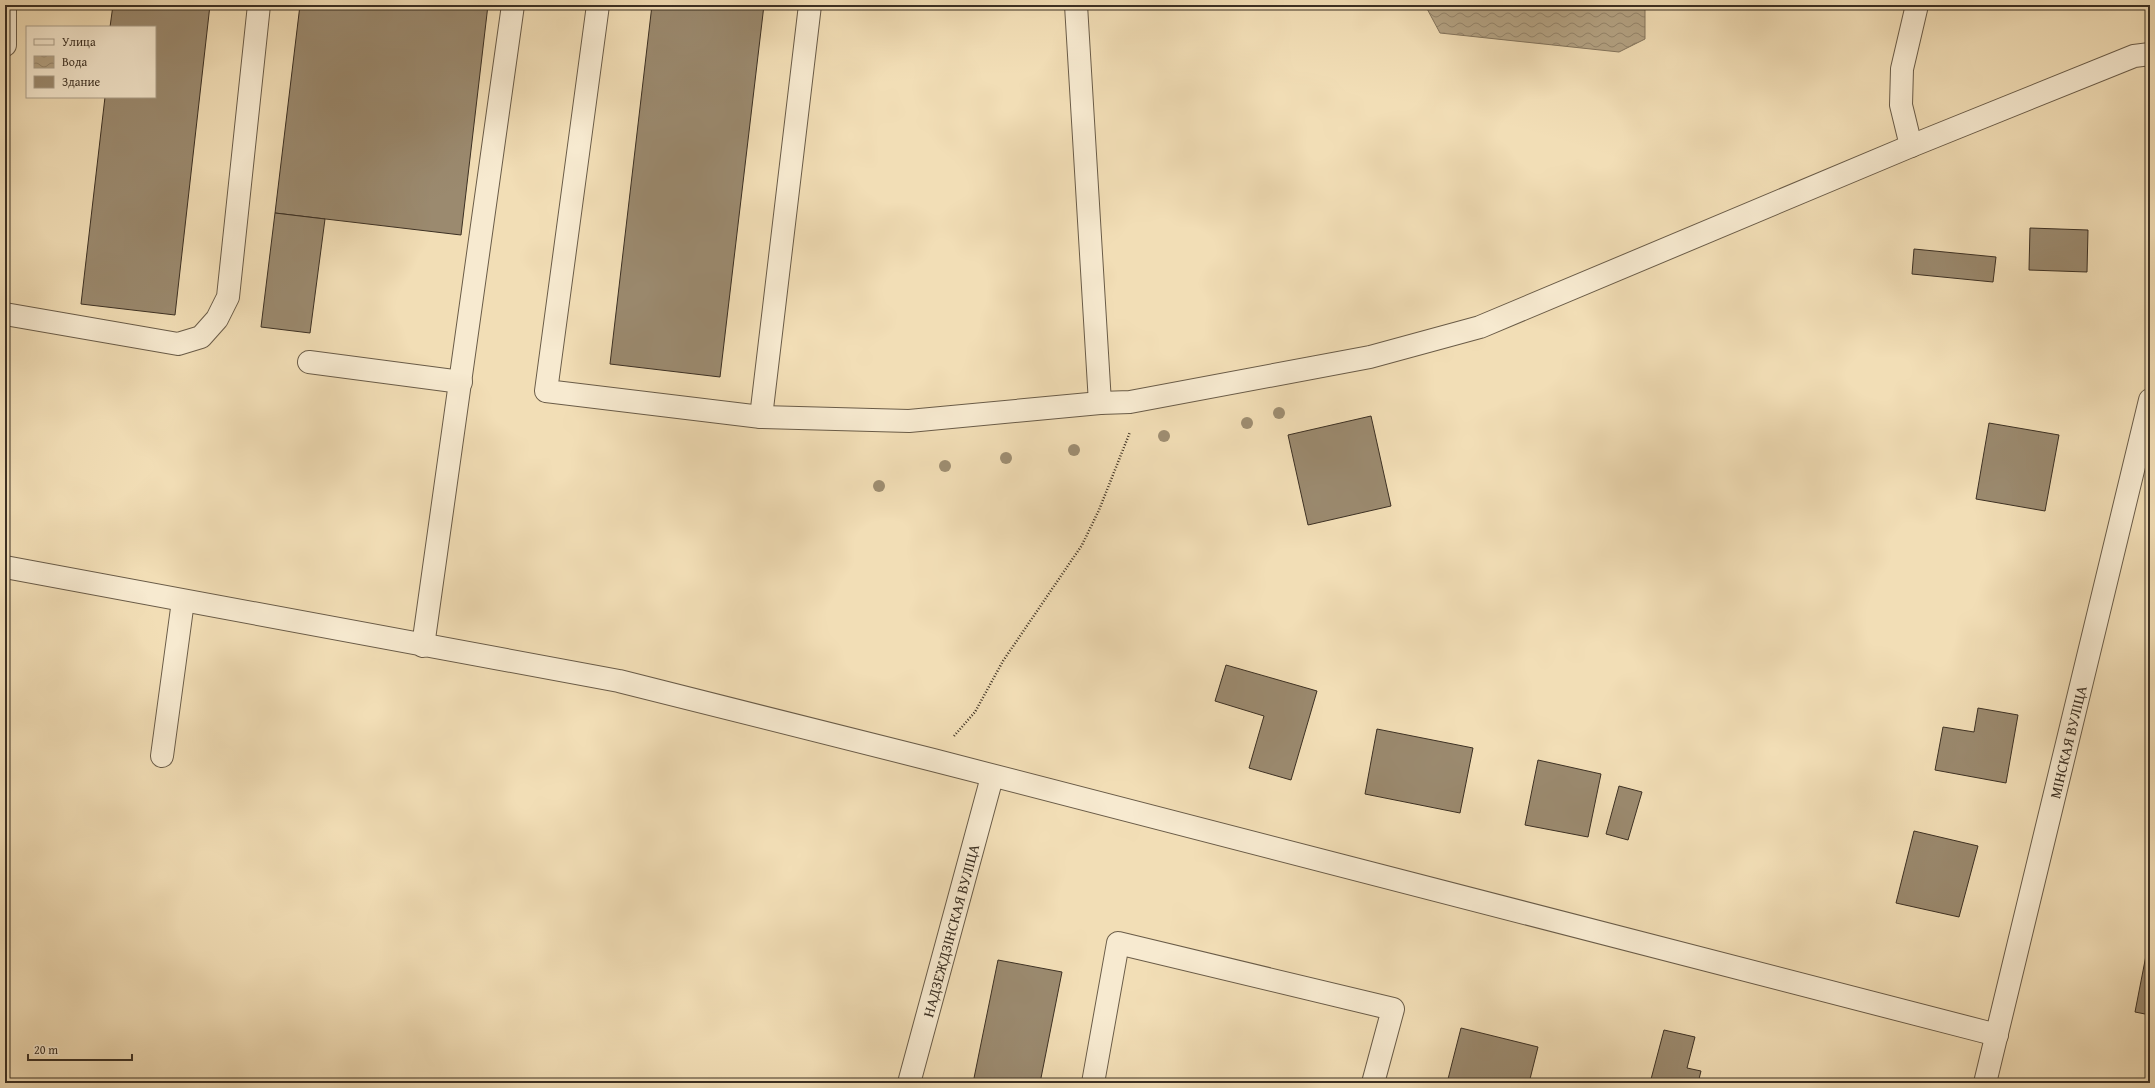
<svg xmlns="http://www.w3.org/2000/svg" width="2155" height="1088" font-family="'Gentium Book Plus',serif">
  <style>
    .water { fill: url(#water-waves); stroke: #84755d }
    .building { fill: #9b8a6f; stroke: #3c3023 }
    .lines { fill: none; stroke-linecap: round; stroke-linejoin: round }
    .minor-casing { stroke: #6a5c48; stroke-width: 24 }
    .path { stroke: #3c3023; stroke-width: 2.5; stroke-dasharray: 1 2; stroke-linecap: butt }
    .minor { stroke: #f7ead0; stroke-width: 22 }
    .tree { fill: #9e8e72 }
    .labels { text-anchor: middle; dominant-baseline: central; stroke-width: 3.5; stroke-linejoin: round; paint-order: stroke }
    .street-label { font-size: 15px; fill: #3c3023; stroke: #f7ead0 }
  </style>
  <defs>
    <pattern id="water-waves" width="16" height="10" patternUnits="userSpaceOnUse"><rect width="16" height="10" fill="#b4a384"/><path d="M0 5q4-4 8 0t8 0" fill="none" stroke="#94856c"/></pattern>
  </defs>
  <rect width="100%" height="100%" fill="#f2deb6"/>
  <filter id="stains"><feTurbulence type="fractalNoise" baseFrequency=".005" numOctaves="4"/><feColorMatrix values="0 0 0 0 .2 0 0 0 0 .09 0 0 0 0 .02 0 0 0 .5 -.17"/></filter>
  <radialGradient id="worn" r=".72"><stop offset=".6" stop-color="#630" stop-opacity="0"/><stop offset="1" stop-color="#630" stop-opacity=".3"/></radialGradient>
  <path class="water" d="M1425,5H1645V39L1619,52L1440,33Z"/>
  <g class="building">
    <path d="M113,5H210L175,315L81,304L105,97H101H155V27H110Z"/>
    <path d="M300,5H488L461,235L275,213Z"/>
    <path d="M652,5H764L720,377L610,364Z"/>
    <path d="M275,213L325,219L310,333L261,327Z"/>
    <path d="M2030,228L2088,230L2087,272L2029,270Z"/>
    <path d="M1914,249L1996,257L1993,282L1912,274Z"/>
    <path d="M1371,416L1391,506L1308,525L1288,435Z"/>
    <path d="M1989,423L2059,435L2045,511L1976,499Z"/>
    <path d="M1226,665L1317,691L1291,780L1249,768L1264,716L1215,701Z"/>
    <path d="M1978,708L2018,715L2006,783L1935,770L1943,727L1974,732Z"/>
    <path d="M1377,729L1473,748L1460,813L1365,794Z"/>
    <path d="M1538,760L1601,774L1588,837L1525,825Z"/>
    <path d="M1619,786L1642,792L1628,840L1606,834Z"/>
    <path d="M1914,831L1978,846L1959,917L1896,903Z"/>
    <path d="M2149,940L2150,941V1015L2135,1012Z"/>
    <path d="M998,960L1062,972L1040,1083H973Z"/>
    <path d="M1461,1028L1538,1047L1529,1083H1447Z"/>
    <path d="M1664,1030L1695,1037L1687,1068L1701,1071L1698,1083H1650Z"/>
  </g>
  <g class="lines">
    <g class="minor-casing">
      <g id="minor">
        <path d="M598,5L546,391L761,417L909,421L1100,403L1130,402L1370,357L1480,327L1911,146L2134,56L2150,54"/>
        <path d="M1076,5L1100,403"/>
        <path d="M5,45V5"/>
        <path d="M1911,146L1901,105L1902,69L1917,5"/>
        <path d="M5,314L178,344L201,337L217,319L228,297L259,5"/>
        <path d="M309,362L461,382"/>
        <path d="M761,417L810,5"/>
        <path d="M5,567L619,681L933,760L1997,1035"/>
        <path d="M423,646L513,5"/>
        <path d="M162,756L183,601"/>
        <path id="s1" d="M909,1083L992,777"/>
        <path d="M1093,1083L1118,943L1393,1009L1373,1083"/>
        <path id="s2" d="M1985,1083L2150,400"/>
      </g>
    </g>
    <path class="path" d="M954,736L975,712L1003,661L1082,545L1099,510L1130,432"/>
    <use href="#minor" class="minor"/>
  </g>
  <g class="tree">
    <circle cx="1279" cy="413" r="6"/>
    <circle cx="1247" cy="423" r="6"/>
    <circle cx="1164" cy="436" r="6"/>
    <circle cx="1074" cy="450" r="6"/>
    <circle cx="1006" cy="458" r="6"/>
    <circle cx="945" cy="466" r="6"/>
    <circle cx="879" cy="486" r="6"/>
  </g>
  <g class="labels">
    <g class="street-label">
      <text stroke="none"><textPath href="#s2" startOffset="351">МІНСКАЯ ВУЛІЦА</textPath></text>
      <text stroke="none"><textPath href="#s1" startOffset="158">НАДЗЕЖДЗІНСКАЯ ВУЛІЦА</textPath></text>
    </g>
  </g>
  <rect width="2155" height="1088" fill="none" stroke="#f2deb6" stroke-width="20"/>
  <rect x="6" y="6" width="2143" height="1076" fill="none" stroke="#3c3023" stroke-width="2"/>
  <rect x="10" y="10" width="2135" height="1068" fill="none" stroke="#3c3023"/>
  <rect x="26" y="26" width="130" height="72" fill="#f7ead0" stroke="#aca08b"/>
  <rect x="34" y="39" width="20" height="6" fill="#f7ead0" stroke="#aca08b"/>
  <text x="62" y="46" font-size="12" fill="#3c3023">Улица</text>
  <rect x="34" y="56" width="20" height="12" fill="url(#water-waves)" stroke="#aca08b"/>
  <text x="62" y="66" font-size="12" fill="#3c3023">Вода</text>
  <rect x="34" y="76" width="20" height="12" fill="#9b8a6f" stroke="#aca08b"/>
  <text x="62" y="86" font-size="12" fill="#3c3023">Здание</text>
  <path d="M28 1054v6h104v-6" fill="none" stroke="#3c3023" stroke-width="2"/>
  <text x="34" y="1054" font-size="12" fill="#3c3023" stroke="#f7ead0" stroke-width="3" paint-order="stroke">20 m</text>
  <rect width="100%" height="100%" filter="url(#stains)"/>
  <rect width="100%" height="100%" fill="url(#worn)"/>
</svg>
